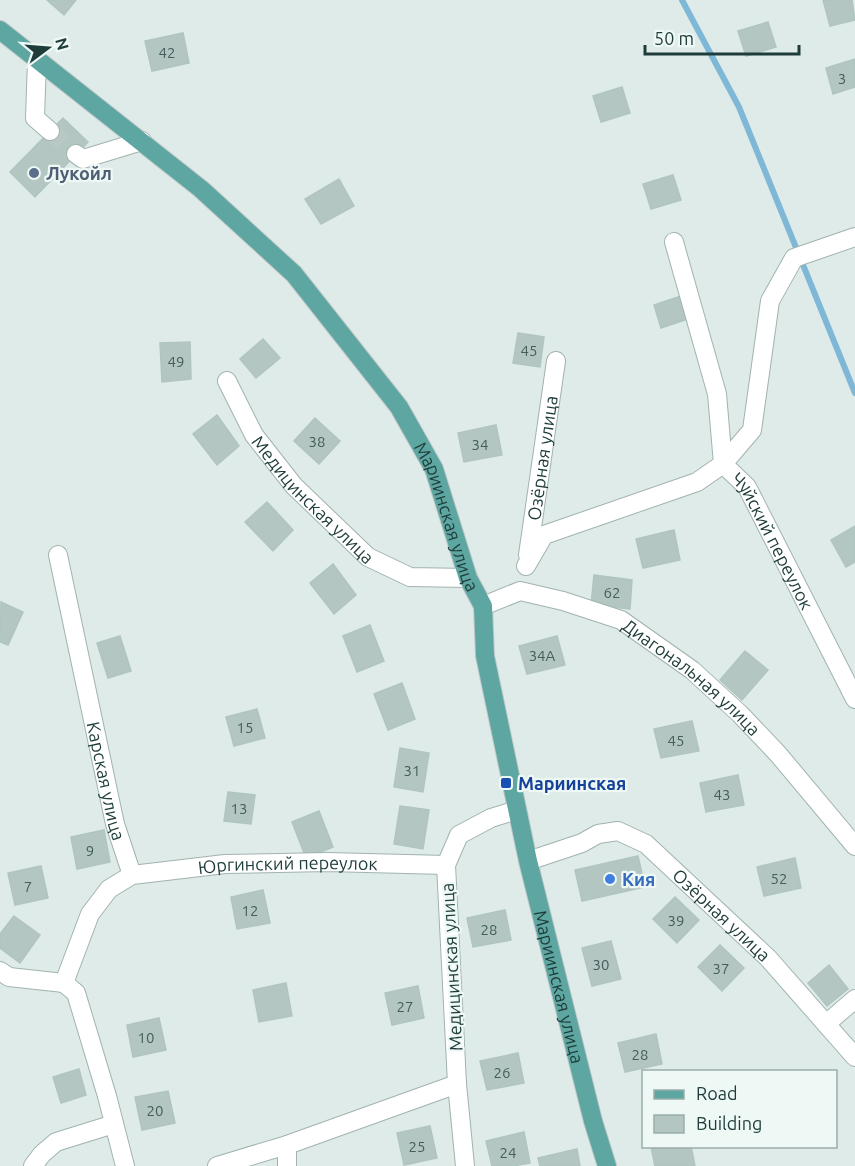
<svg xmlns="http://www.w3.org/2000/svg" width="855" height="1166" font-family="Ubuntu,sans-serif">
  <style>
    .lines { fill: none; stroke-linecap: round; stroke-linejoin: round }
    .stream { stroke: #7fb8d7; stroke-width: 6 }
    .building { fill: #b3c6c1; stroke: #b0c5c1; stroke-width: 1.5 }
    .minor-tunnel { stroke: #b8c8c5; stroke-width: 18; stroke-dasharray: 18 9; stroke-linecap: butt }
    .minor-casing { stroke: #a1b3b0; stroke-width: 20 }
    .major-casing { stroke: #c0c8c8; stroke-width: 20 }
    .minor { stroke: #fff; stroke-width: 18 }
    .major { stroke: #5da6a1; stroke-width: 18 }
    .service-dot { fill: #5c6f8a; stroke: #eef8f5; stroke-width: 2 }
    .transit-dot { fill: #1a4fb4; stroke: #eef8f5; stroke-width: 2 }
    .shop-dot { fill: #3f7fe0; stroke: #eef8f5; stroke-width: 2 }
    .labels { text-anchor: middle; dominant-baseline: central; stroke-width: 4.5; stroke-linejoin: round; paint-order: stroke }
    .number-label { font-size: 15px; fill: #435e5c }
    .service-label { font-size: 18px; font-weight: bold; fill: #4e5e75; stroke: #eef8f5; text-anchor: start }
    .street-label { font-size: 18px; fill: #1e3c3a; stroke: #eef8f5 }
    .transit-label { font-size: 18px; font-weight: bold; fill: #164399; stroke: #eef8f5; text-anchor: start }
    .shop-label { font-size: 18px; font-weight: bold; fill: #366cbe; stroke: #eef8f5; text-anchor: start }
  </style>
  <rect width="100%" height="100%" fill="#deebe8"/>
  <g class="lines">
    <path class="stream" d="M682,0L739,107L855,393"/>
  </g>
  <g class="building">
    <path d="M47,0H76L64,15Z"/>
    <path d="M823,0H852L855,20L830,26Z"/>
    <path d="M768,22L776,47L746,56L738,31Z"/>
    <path d="M183,33L189,63L152,71L145,41Z"/>
    <path d="M855,59V87L833,94L826,68Z"/>
    <path d="M622,87L630,113L601,122L593,96Z"/>
    <path d="M63,118L88,142L35,197L10,172Z"/>
    <path d="M673,175L681,200L651,209L643,184Z"/>
    <path d="M339,179L354,206L321,224L305,199Z"/>
    <path d="M681,296L688,319L661,328L654,305Z"/>
    <path d="M518,333L544,337L540,367L513,363Z"/>
    <path d="M263,339L280,358L256,378L240,359Z"/>
    <path d="M190,342L191,379L162,382L160,343Z"/>
    <path d="M217,415L239,446L217,465L193,434Z"/>
    <path d="M315,418L340,441L319,464L294,441Z"/>
    <path d="M496,425L502,455L464,462L458,433Z"/>
    <path d="M267,502L293,530L273,551L245,522Z"/>
    <path d="M855,526V562L846,567L831,540Z"/>
    <path d="M674,530L680,560L643,568L636,539Z"/>
    <path d="M333,564L356,595L334,614L310,583Z"/>
    <path d="M594,575L632,580L630,609L591,605Z"/>
    <path d="M1,602L23,612L8,645L0,642Z"/>
    <path d="M370,625L384,661L357,672L343,636Z"/>
    <path d="M120,636L131,671L108,678L97,643Z"/>
    <path d="M557,636L565,665L527,674L519,646Z"/>
    <path d="M745,651L768,670L742,700L720,680Z"/>
    <path d="M402,683L415,719L388,730L374,694Z"/>
    <path d="M257,709L265,738L234,746L226,717Z"/>
    <path d="M692,721L699,751L661,758L654,729Z"/>
    <path d="M400,748L429,753L423,792L394,787Z"/>
    <path d="M738,775L744,805L706,812L700,783Z"/>
    <path d="M228,792L255,795L251,824L224,821Z"/>
    <path d="M400,806L429,810L423,849L394,844Z"/>
    <path d="M319,811L333,847L306,858L292,822Z"/>
    <path d="M104,830L110,862L77,869L71,837Z"/>
    <path d="M638,856L645,887L582,901L575,870Z"/>
    <path d="M795,858L801,888L764,896L757,867Z"/>
    <path d="M41,866L48,898L15,905L8,873Z"/>
    <path d="M263,890L270,923L237,929L231,897Z"/>
    <path d="M675,897L699,920L677,943L653,919Z"/>
    <path d="M505,910L511,940L473,947L467,918Z"/>
    <path d="M14,916L40,935L20,963L0,948V934Z"/>
    <path d="M611,941L621,979L592,986L582,948Z"/>
    <path d="M720,945L744,968L722,991L698,967Z"/>
    <path d="M829,965L848,989L827,1006L808,983Z"/>
    <path d="M286,983L292,1016L259,1022L253,990Z"/>
    <path d="M418,986L424,1018L392,1025L385,993Z"/>
    <path d="M159,1018L166,1050L133,1057L127,1025Z"/>
    <path d="M656,1034L662,1064L625,1072L618,1043Z"/>
    <path d="M518,1053L524,1083L487,1090L480,1061Z"/>
    <path d="M79,1069L86,1095L61,1103L53,1077Z"/>
    <path d="M168,1091L175,1123L142,1130L135,1097Z"/>
    <path d="M430,1126L437,1158L404,1165L397,1133Z"/>
    <path d="M524,1132L530,1163L513,1166H492L486,1141Z"/>
    <path d="M691,1146L695,1166H655L651,1147Z"/>
    <path d="M577,1149L580,1166H540L538,1158Z"/>
  </g>
  <g class="lines">
    <path class="minor-tunnel" d="M50,131L76,154"/>
    <g class="minor-casing">
      <g id="minor">
        <path d="M37,60L35,118L50,131"/>
        <path d="M76,154L83,159L142,141"/>
        <path id="s1" d="M674,242L717,394L723,464L747,487L855,699"/>
        <path id="s2" d="M227,381L254,435L294,486L368,557L410,577L468,578"/>
        <path id="s3" d="M58,555L115,824L132,875"/>
        <path id="s4" d="M528,555L556,361"/>
        <path d="M526,566L544,535L697,482L723,464L752,430L770,301L794,258L855,237"/>
        <path id="s5" d="M483,606L520,591L563,601L621,620L692,670L740,714L778,754L855,846"/>
        <path id="s6" d="M528,861L582,843L598,834L618,831L646,844L768,958L855,1057"/>
        <path d="M0,971L9,977L64,983"/>
        <path d="M826,1024L855,999"/>
        <path d="M287,1145V1166"/>
        <path d="M33,1166L42,1154L56,1142L114,1124"/>
        <path id="s7" d="M125,1166L107,1096L76,993L64,983L90,914L109,889L132,875L225,864L327,862L446,865"/>
        <path d="M217,1166L287,1145L457,1084"/>
        <path d="M465,1166L457,1084L446,865L459,835L491,818L517,810"/>
      </g>
    </g>
    <g class="major-casing">
      <g id="major">
        <path id="s8" d="M0,30L201,189L294,274L399,407L434,469L468,578L483,606L485,656L528,861L593,1121L607,1166"/>
      </g>
    </g>
    <use href="#minor" class="minor"/>
    <use href="#major" class="major"/>
  </g>
  <circle class="service-dot" cx="34" cy="173" r="6"/>
  <rect class="transit-dot" x="500" y="777" width="12" height="12" rx="3"/>
  <circle class="shop-dot" cx="610" cy="879" r="6"/>
  <g class="labels">
    <g class="number-label">
      <text x="167" y="52">42</text>
      <text x="842" y="78">3</text>
      <text x="529" y="350">45</text>
      <text x="176" y="361">49</text>
      <text x="317" y="441">38</text>
      <text x="480" y="444">34</text>
      <text x="612" y="592">62</text>
      <text x="542" y="655">34А</text>
      <text x="245" y="727">15</text>
      <text x="676" y="740">45</text>
      <text x="412" y="770">31</text>
      <text x="722" y="794">43</text>
      <text x="239" y="808">13</text>
      <text x="90" y="850">9</text>
      <text x="779" y="878">52</text>
      <text x="28" y="886">7</text>
      <text x="250" y="910">12</text>
      <text x="676" y="920">39</text>
      <text x="489" y="929">28</text>
      <text x="601" y="964">30</text>
      <text x="721" y="968">37</text>
      <text x="405" y="1006">27</text>
      <text x="146" y="1037">10</text>
      <text x="640" y="1054">28</text>
      <text x="502" y="1072">26</text>
      <text x="155" y="1110">20</text>
      <text x="417" y="1146">25</text>
      <text x="508" y="1152">24</text>
    </g>
    <g class="service-label">
      <text x="46" y="173">Лукойл</text>
    </g>
    <g class="street-label">
      <text stroke="none"><textPath href="#s4" startOffset="98">Озёрная улица</textPath></text>
      <text stroke="none"><textPath href="#s2" startOffset="148">Медицинская улица</textPath></text>
      <text stroke="none"><textPath href="#s8" startOffset="672">Мариинская улица</textPath></text>
      <text stroke="none"><textPath href="#s1" startOffset="321">Чуйский переулок</textPath></text>
      <text stroke="none"><textPath href="#s5" startOffset="236">Диагональная улица</textPath></text>
      <text stroke="none"><textPath href="#s3" startOffset="231">Карская улица</textPath></text>
      <text stroke="none"><textPath href="#s7" startOffset="484">Юргинский переулок</textPath></text>
      <text stroke="none"><textPath href="#s6" startOffset="230">Озёрная улица</textPath></text>
      <text transform="translate(451 967) rotate(-93)">Медицинская улица</text>
      <text stroke="none"><textPath href="#s8" startOffset="1158">Мариинская улица</textPath></text>
    </g>
    <g class="transit-label">
      <text x="518" y="783">Мариинская</text>
    </g>
    <g class="shop-label">
      <text x="622" y="879">Кия</text>
    </g>
  </g>
  <rect x="642" y="1070" width="195" height="78" fill="#eef8f5" stroke="#9badaa" stroke-width="1.5"/>
  <rect x="654" y="1090" width="30" height="9" fill="#5da6a1" stroke="#9badaa" stroke-width="1.5"/>
  <text x="696" y="1100" font-size="18" fill="#1e3c3a">Road</text>
  <rect x="654" y="1115" width="30" height="18" fill="#b3c6c1" stroke="#9badaa" stroke-width="1.5"/>
  <text x="696" y="1130" font-size="18" fill="#1e3c3a">Building</text>
  <g transform="translate(48 48) rotate(74)" stroke="#eef8f5" stroke-width="4.5" paint-order="stroke">
  <path d="M0-4.5L10 22L0 15L-10 22Z" fill="#1e3c3a"/>
  <text y="-9" font-size="16" font-weight="bold" text-anchor="middle" fill="#1e3c3a">N</text>
  </g>
  <path d="M645 45v9h154v-9" fill="none" stroke="#1e3c3a" stroke-width="3"/>
  <text x="654" y="45" font-size="18" fill="#1e3c3a" stroke="#eef8f5" stroke-width="4.5" paint-order="stroke">50 m</text>
</svg>
